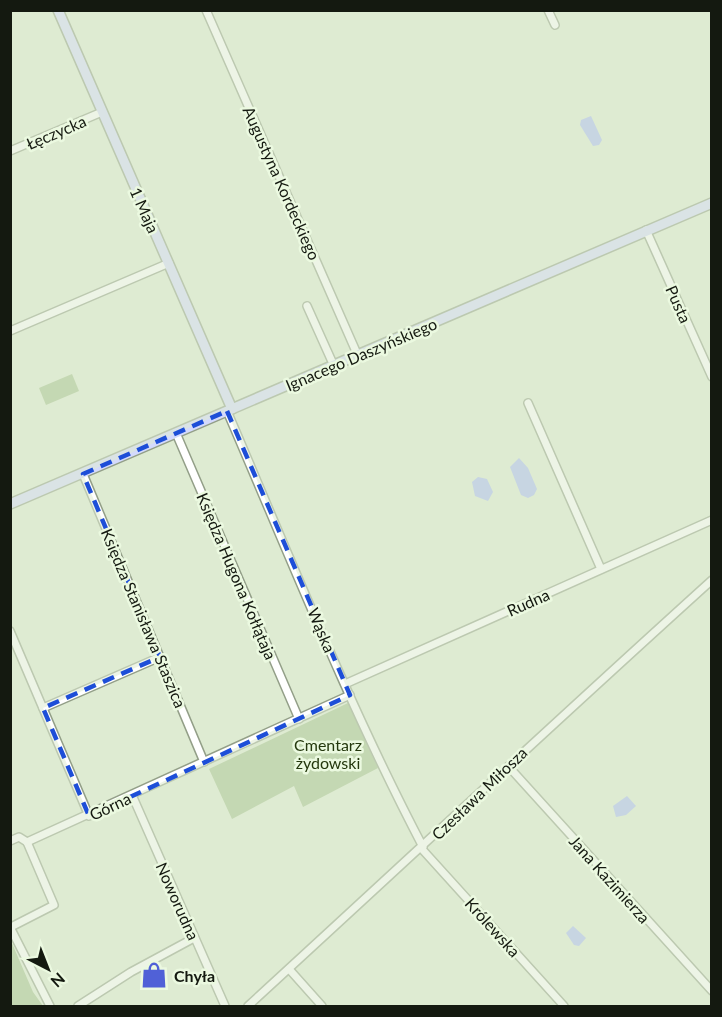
<svg xmlns="http://www.w3.org/2000/svg" width="722" height="1017" font-family="Lato,sans-serif">
  <style>
    .green { fill: #a5c08e }
    .water { fill: #aabaf7 }
    .lines { fill: none; stroke-linecap: round; stroke-linejoin: round }
    .street-casing { stroke: #939f88; stroke-width: 10 }
    .secondary-casing { stroke: #939f88; stroke-width: 12 }
    .street { stroke: #fff; stroke-width: 7 }
    .secondary { stroke: #d4dafc; stroke-width: 9 }
    .marked { fill: none; stroke: #1d4ed8; stroke-width: 4.5; stroke-dasharray: 12 8; stroke-linejoin: round }
    .labels { text-anchor: middle; dominant-baseline: central; stroke-width: 5; stroke-linejoin: round; paint-order: stroke }
    .street-label { font-size: 16px; fill: #141910; stroke: #ebf9e0 }
    .park-label { font-size: 16px; fill: #24380d; stroke: #ebf9e0 }
    .poi-label { font-size: 16px; font-weight: bold; fill: #141910; stroke: #ebf9e0; text-anchor: start }
  </style>
  <rect width="100%" height="100%" fill="#deebd2"/>
  <g class="green">
    <path d="M72,374L79,391L46,405L39,388Z"/>
    <path d="M348,703L378,768L303,807L294,786L232,819L209,769Z"/>
    <path d="M11,941L33,992L43,1006H11Z"/>
  </g>
  <g class="water">
    <path d="M591,116L602,140L599,145L593,146L580,125L581,120Z"/>
    <path d="M519,458L528,468L537,489L534,495L528,498L521,495L510,467Z"/>
    <path d="M478,477L487,479L493,492L488,501L475,496L472,482Z"/>
    <path d="M627,796L636,806L626,815L616,817L613,806Z"/>
    <path d="M573,926L586,938L579,946L574,945L566,933Z"/>
  </g>
  <g class="lines">
    <g class="street-casing">
      <g id="street">
        <path d="M206,10L358,356"/>
        <path d="M548,10L555,25"/>
        <path d="M10,151L102,112"/>
        <path d="M646,230L712,377"/>
        <path d="M307,306L334,366"/>
        <path d="M10,331L169,263"/>
        <path d="M528,403L601,569"/>
        <path d="M227,411C290,557 349,706 423,847"/>
        <path d="M176,433L299,719"/>
        <path d="M83,474L204,762"/>
        <path d="M10,631L89,816"/>
        <path d="M345,684L712,520"/>
        <path d="M43,708L160,657"/>
        <path d="M509,767L712,991"/>
        <path d="M132,795L225,1006"/>
        <path d="M10,841L19,837L27,842"/>
        <path d="M27,842L350,695"/>
        <path d="M421,848L564,1006"/>
        <path d="M10,927L50,1006"/>
        <path d="M11,927L54,905L27,842"/>
        <path d="M289,969L322,1006"/>
        <path d="M78,1006L131,972L194,938"/>
        <path d="M248,1006C403,864 556,721 712,580"/>
      </g>
    </g>
    <g class="secondary-casing">
      <g id="secondary">
        <path d="M58,10L232,409"/>
        <path d="M10,504L712,203"/>
      </g>
    </g>
    <use href="#street" class="street"/>
    <use href="#secondary" class="secondary"/>
  </g>
  <path d="M0 0H722V1017H0ZM227,411L350,695L89,816L43,708L160,657L83,474Z" fill="#deebd2" fill-opacity=".55" fill-rule="evenodd"/>
  <path class="marked" d="M227,411L350,695L89,816L43,708L160,657L83,474Z"/>
  <defs>
    <g id="shop-bare" transform="scale(2.07)"><path d="M-5-2.5h2.3a2.7 3.5 0 0 1 5.4 0H5L5.5 6h-11ZM-1.5-2.5h3a1.5 2.3 0 0 0-3 0Z" fill="#5061d7" stroke="#ebf9e0" stroke-width="2.5" paint-order="stroke"/></g>
  </defs>
  <g fill-rule="evenodd">
    <use href="#shop-bare" x="154" y="975"/>
  </g>
  <g class="labels">
    <g class="street-label">
      <text transform="translate(56 132) rotate(-23)">Łęczycka</text>
      <text transform="translate(282 183) rotate(66)">Augustyna Kordeckiego</text>
      <text transform="translate(145 210) rotate(66)">1 Maja</text>
      <text transform="translate(679 304) rotate(66)">Pusta</text>
      <text transform="translate(361 354) rotate(-23)">Ignacego Daszyńskiego</text>
      <text transform="translate(237 576) rotate(67)">Księdza Hugona Kołłątaja</text>
      <text transform="translate(528 602) rotate(-24)">Rudna</text>
      <text transform="translate(144 618) rotate(67)">Księdza Stanisława Staszica</text>
      <text transform="translate(322 630) rotate(67)">Wąska</text>
      <text transform="translate(479 793) rotate(-44)">Czesława Miłosza</text>
      <text transform="translate(110 806) rotate(-25)">Górna</text>
      <text transform="translate(610 879) rotate(48)">Jana Kazimierza</text>
      <text transform="translate(178 901) rotate(66)">Noworudna</text>
      <text transform="translate(493 927) rotate(48)">Królewska</text>
    </g>
    <g class="park-label">
      <text x="328" y="744">Cmentarz<tspan x="328" dy="18">żydowski</tspan></text>
    </g>
    <g class="poi-label">
      <text x="174" y="975">Chyła</text>
    </g>
  </g>
  <rect width="722" height="1017" fill="none" stroke="#141910" stroke-width="24"/>
  <g transform="translate(48 969) rotate(138)" stroke="#ebf9e0" stroke-width="4.5" paint-order="stroke">
  <path d="M0-4.5L10 22L0 15L-10 22Z" fill="#141910"/>
  <text y="-9" font-size="16" font-weight="bold" text-anchor="middle" fill="#141910">N</text>
  </g>
</svg>
